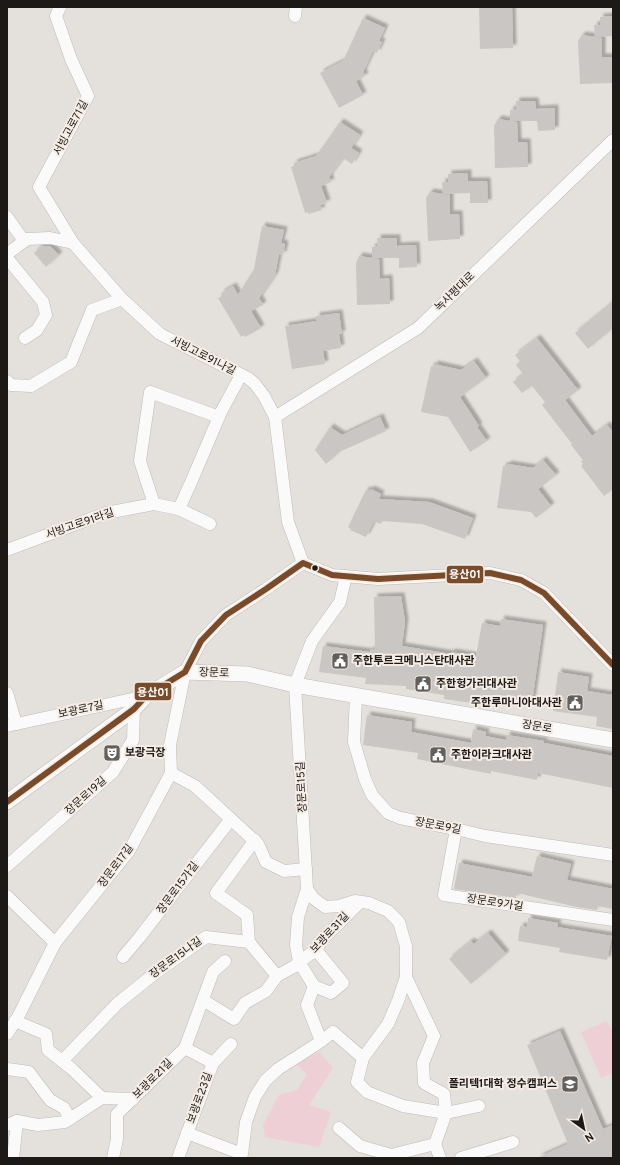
<svg xmlns="http://www.w3.org/2000/svg" width="620" height="1165" font-family="Overpass,'Noto Sans KR',sans-serif">
  <style>
    .green { fill: #eecfd5 }
    .building { fill: #cac6c4; filter: url(#shadow) }
    .lines { fill: none; stroke-linecap: round; stroke-linejoin: round }
    .minor-casing { stroke: #bebbb8; stroke-width: 13 }
    .tertiary-casing { stroke: #bebbb8; stroke-width: 16 }
    .minor { stroke: #fbfafa; stroke-width: 12 }
    .tertiary { stroke: #fbfafa; stroke-width: 15 }
    .bus-1-casing { stroke: #f5ede5; stroke-width: 9 }
    .bus-1 { stroke: #7a4b2a; stroke-width: 6 }
    .bus-dot { fill: #1c1917; stroke: #f5ede5; stroke-width: 1.5 }
    .labels { text-anchor: middle; dominant-baseline: central; stroke-width: 4; stroke-linejoin: round; paint-order: stroke }
    .street-label { font-size: 11px; fill: #1c1917; stroke: #f5ede5 }
    .poi-label { font-size: 11px; font-weight: bold; fill: #1c1917; stroke: #f5ede5; text-anchor: start }
    .line-badge { stroke: #f5ede5; stroke-width: 1.5 }
    .badge-label { font-size: 11px; text-anchor: middle; font-weight: bold; fill: #fff }
  </style>
  <defs>
    <filter id="shadow"><feDropShadow dx="3.5" dy="-3.5" stdDeviation="1" flood-color="#0004"/></filter>
  </defs>
  <rect width="100%" height="100%" fill="#e4e0dc"/>
  <g class="green">
    <path d="M607,1021L613,1033V1073L601,1078L581,1032Z"/>
    <path d="M319,1052L333,1068L309,1105L331,1112L319,1147L265,1137L263,1125L279,1095L297,1090L307,1074L296,1064Z"/>
  </g>
  <g class="building">
    <path d="M479,7H512L513,48L480,49Z"/>
    <path d="M613,16V36L596,37L602,38V57H612V83L580,84L578,41L582,35L595,37L594,25H600V17Z"/>
    <path d="M363,18L385,28L379,41L382,42L377,53L373,51L363,72L365,76L356,81L363,95L339,108L320,73L343,61Z"/>
    <path d="M516,101H535L536,109L555,108V130L538,131L537,121H511L517,122L518,142H527L528,167L495,168L494,126L498,119L510,121V110L516,109Z"/>
    <path d="M340,122L360,135L351,148L359,153L352,164L343,158L329,177L331,182L321,186L327,203L320,205L322,210L308,214V212L305,213L291,167L294,166V163L316,156Z"/>
    <path d="M468,173V181H487L488,203H470V193L443,194L442,182H448V174Z"/>
    <path d="M430,192L450,195V214H459L460,239L428,241L426,198Z"/>
    <path d="M262,226L284,230L281,243L285,244L283,255L279,254L275,275L259,298L263,305L251,311L261,328L245,337L244,335L241,337L218,298L222,296L221,293L233,286L238,295L254,269Z"/>
    <path d="M377,238H397V246L416,245L417,267L399,268V258H373L379,259L380,279L389,278L390,304L357,305L356,263L359,256L372,258V247L378,246Z"/>
    <path d="M41,246H50L59,255L46,267L34,253Z"/>
    <path d="M613,302V328L588,349L575,333Z"/>
    <path d="M339,313L342,334H339L341,348L323,351L325,364L292,369L285,326L317,321L316,316Z"/>
    <path d="M537,338L578,390L565,400L592,436L607,425L613,432V489L604,496L581,466L583,464L581,461L583,460L571,445L572,444L542,405L545,402L532,386L522,393L513,382L523,374L516,365L520,361L515,355Z"/>
    <path d="M474,361L486,378L460,397L479,426L477,427L487,441L470,452L448,417L421,412L431,366L434,367V364L461,370Z"/>
    <path d="M380,417L386,431L339,452L326,464L315,450L330,427L342,435Z"/>
    <path d="M543,460L556,475L538,489L551,506L536,518L531,512L497,508L503,466H507L508,464L533,468Z"/>
    <path d="M371,489L381,494L379,499L429,502L473,518L465,539L422,524L383,521L380,524L374,521L366,537L350,530L351,529L348,527L366,490L369,491Z"/>
    <path d="M401,596L405,622L402,646L451,654V652L476,656L482,623L500,626L501,619L543,625L532,702L481,695L479,704L444,699V695L406,689V686L365,684L366,678L319,672L323,646L370,652L371,649L375,650L374,597Z"/>
    <path d="M558,672L589,677L587,691L613,695V729L596,726L597,717L553,711Z"/>
    <path d="M367,715L412,722L411,732L471,743L473,729L486,732L485,736L506,740L507,735L544,741V743L613,756V788L538,773L537,780L491,771V774L417,759L418,753L363,745Z"/>
    <path d="M537,856L571,864L567,880L613,889V909L598,906L597,910L577,907L517,893L516,898L454,889L459,863L532,877Z"/>
    <path d="M528,918L558,923L557,927L612,936L607,960L559,952L560,948L518,941L520,926L527,927Z"/>
    <path d="M488,933L506,954L471,984L449,959L471,941L474,944Z"/>
    <path d="M560,1031L603,1129L613,1125V1158H537L568,1144L527,1045Z"/>
  </g>
  <g class="lines">
    <g class="minor-casing">
      <g id="minor">
        <path d="M60,7L56,16L71,59L88,96L39,187L73,243L122,299L160,334L248,378L255,384L264,396L275,417L288,522L303,563"/>
        <path d="M295,16L296,7"/>
        <path d="M7,217L24,241"/>
        <path d="M7,254L27,239L50,238L73,243"/>
        <path d="M7,258L43,302L46,315L37,330L25,338"/>
        <path d="M7,381L11,385L31,386L71,362L92,310L122,299"/>
        <path d="M275,417L418,328L613,140"/>
        <path d="M154,504L140,461L150,392L219,417"/>
        <path d="M179,509L210,524"/>
        <path d="M7,550L106,513L154,504L179,509L192,480L221,412L241,375"/>
        <path d="M7,693L16,724"/>
        <path d="M356,696L354,742L365,779L372,795L388,813L400,818L456,829L485,836L613,855"/>
        <path d="M7,726L146,696"/>
        <path d="M171,773L195,786L258,844L266,862L284,871L306,869"/>
        <path d="M456,829L444,895L613,920"/>
        <path d="M7,866L113,772L133,740L134,709"/>
        <path d="M307,889L313,898L325,907L339,906L355,901L369,903L388,911L399,922L406,946V977L398,1001L388,1024L363,1058L357,1082L367,1092L403,1106L446,1113L479,1106"/>
        <path d="M7,896L55,943"/>
        <path d="M249,942L247,915L216,893L255,840"/>
        <path d="M316,950L343,983L331,993L314,986L299,962L316,950L321,941L360,902"/>
        <path d="M123,957L139,938L231,819"/>
        <path d="M406,977L434,1036L423,1063L424,1083L444,1094L446,1113L435,1144L440,1158"/>
        <path d="M314,986L307,1005L321,1041"/>
        <path d="M203,1000L234,1019L245,1003L266,991L277,976"/>
        <path d="M15,1021L46,1034L48,1050L72,1069L102,1098"/>
        <path d="M7,1034L18,1017L55,943L129,851L171,773L170,745L185,672L201,641L226,615L266,589L303,563L332,575L378,579L490,573L521,580L544,593L613,665"/>
        <path d="M185,1048L213,1063"/>
        <path d="M62,1061L118,1003L154,974L206,937L249,942L277,976L295,966L299,962L296,945L298,917L307,889L295,685L312,641L340,602L346,576"/>
        <path d="M7,1069L29,1072L50,1100L64,1108L70,1119"/>
        <path d="M7,1125L17,1121L38,1125L65,1122L102,1098L133,1099"/>
        <path d="M339,1128L360,1146L391,1155L435,1144"/>
        <path d="M187,1133L242,1154L246,1122L255,1097L265,1081L278,1069L317,1044L333,1032L363,1058"/>
        <path d="M13,1158L17,1121"/>
        <path d="M113,1158L117,1139V1114L185,1048L213,972L225,961"/>
        <path d="M178,1158L213,1063L231,1044"/>
        <path d="M461,1158L513,1142"/>
      </g>
    </g>
    <g class="tertiary-casing">
      <path id="tertiary" d="M7,802L134,709L146,696L185,672L247,674L295,685L613,740"/>
    </g>
    <use href="#minor" class="minor"/>
    <use href="#tertiary" class="tertiary"/>
    <g class="bus-1-casing">
      <path id="bus-1" d="M7,802L134,709L146,696L185,672L201,641L226,615L266,589L303,563L332,575L378,579L490,573L521,580L544,593L613,665"/>
    </g>
    <use href="#bus-1" class="bus-1"/>
  </g>
  <defs>
    <g id="civic-square" transform="scale(0.9)"><rect x="-9" y="-9" width="18" height="18" rx="4" fill="#625f5c" stroke="#f5ede5"/><path d="M-.6-6.5H3V-4.5H.6V-3L4-1V1h2V6H-6V1h2V-1L-.6-3ZM-1.2 2.5V6h2.4V2.5Z" fill="#fff"/></g>
    <g id="theatre-square" transform="scale(0.9)"><rect x="-9" y="-9" width="18" height="18" rx="4" fill="#625f5c" stroke="#f5ede5"/><path d="M-5-5.5Q0-4 5-5.5V0Q5 5 0 6Q-5 5-5 0ZM-3.3-2.5H-1v1.5H-3.3ZM1-2.5H3.3v1.5H1ZM-2.8 1Q0 5.5 2.8 1Z" fill="#fff"/></g>
    <g id="university-square" transform="scale(0.9)"><rect x="-9" y="-9" width="18" height="18" rx="4" fill="#625f5c" stroke="#f5ede5"/><path d="M0-5L7-2L0 1L-7-2ZM-4 1L0 2.5L4 1V4Q0 6-4 4Z" fill="#fff"/></g>
  </defs>
  <g fill-rule="evenodd">
    <use href="#civic-square" x="340" y="661"/>
    <use href="#civic-square" x="423" y="684"/>
    <use href="#civic-square" x="575" y="703"/>
    <use href="#theatre-square" x="112" y="753"/>
    <use href="#civic-square" x="438" y="755"/>
    <use href="#university-square" x="570" y="1084"/>
  </g>
  <circle class="bus-dot" cx="315" cy="568" r="3.5"/>
  <g class="labels">
    <g class="street-label">
      <text transform="translate(71 128) rotate(-62)">서빙고로71길</text>
      <text transform="translate(455 292) rotate(-44)">녹사평대로</text>
      <text transform="translate(203 356) rotate(27)">서빙고로91나길</text>
      <text transform="translate(80 524) rotate(-19)">서빙고로91라길</text>
      <text transform="translate(214 673) rotate(2)">장문로</text>
      <text transform="translate(81 710) rotate(-12)">보광로7길</text>
      <text transform="translate(537 727) rotate(10)">장문로</text>
      <text transform="translate(302 787) rotate(-93)">장문로15길</text>
      <text transform="translate(86 796) rotate(-42)">장문로19길</text>
      <text transform="translate(438 826) rotate(11)">장문로9길</text>
      <text transform="translate(116 866) rotate(-53)">장문로17길</text>
      <text transform="translate(178 888) rotate(-53)">장문로15가길</text>
      <text transform="translate(495 903) rotate(9)">장문로9가길</text>
      <text transform="translate(330 933) rotate(-47)">보광로31길</text>
      <text transform="translate(176 958) rotate(-36)">장문로15나길</text>
      <text transform="translate(153 1079) rotate(-45)">보광로21길</text>
      <text transform="translate(200 1098) rotate(-70)">보광로23길</text>
    </g>
    <g class="poi-label">
      <text x="353" y="661">주한투르크메니스탄대사관</text>
      <text x="436" y="684">주한헝가리대사관</text>
      <text x="562" y="703" text-anchor="end">주한루마니아대사관</text>
      <text x="125" y="753">보광극장</text>
      <text x="451" y="755">주한이라크대사관</text>
      <text x="557" y="1084" text-anchor="end">폴리텍1대학 정수캠퍼스</text>
    </g>
  </g>
  <g class="line-badge">
    <rect x="446" y="565" width="38" height="19" rx="4" fill="#7a4b2a"/>
    <rect x="134" y="682" width="38" height="19" rx="4" fill="#7a4b2a"/>
  </g>
  <g class="badge-label">
    <text x="465" y="578">용산01</text>
    <text x="153" y="696">용산01</text>
  </g>
  <rect width="620" height="1165" fill="none" stroke="#1c1917" stroke-width="16"/>
  <g transform="translate(584 1129) rotate(147)" stroke="#f5ede5" stroke-width="3" paint-order="stroke">
  <path d="M0-3L7 15L0 10L-7 15Z" fill="#1c1917"/>
  <text y="-6" font-size="11" font-weight="bold" text-anchor="middle" fill="#1c1917">N</text>
  </g>
</svg>
